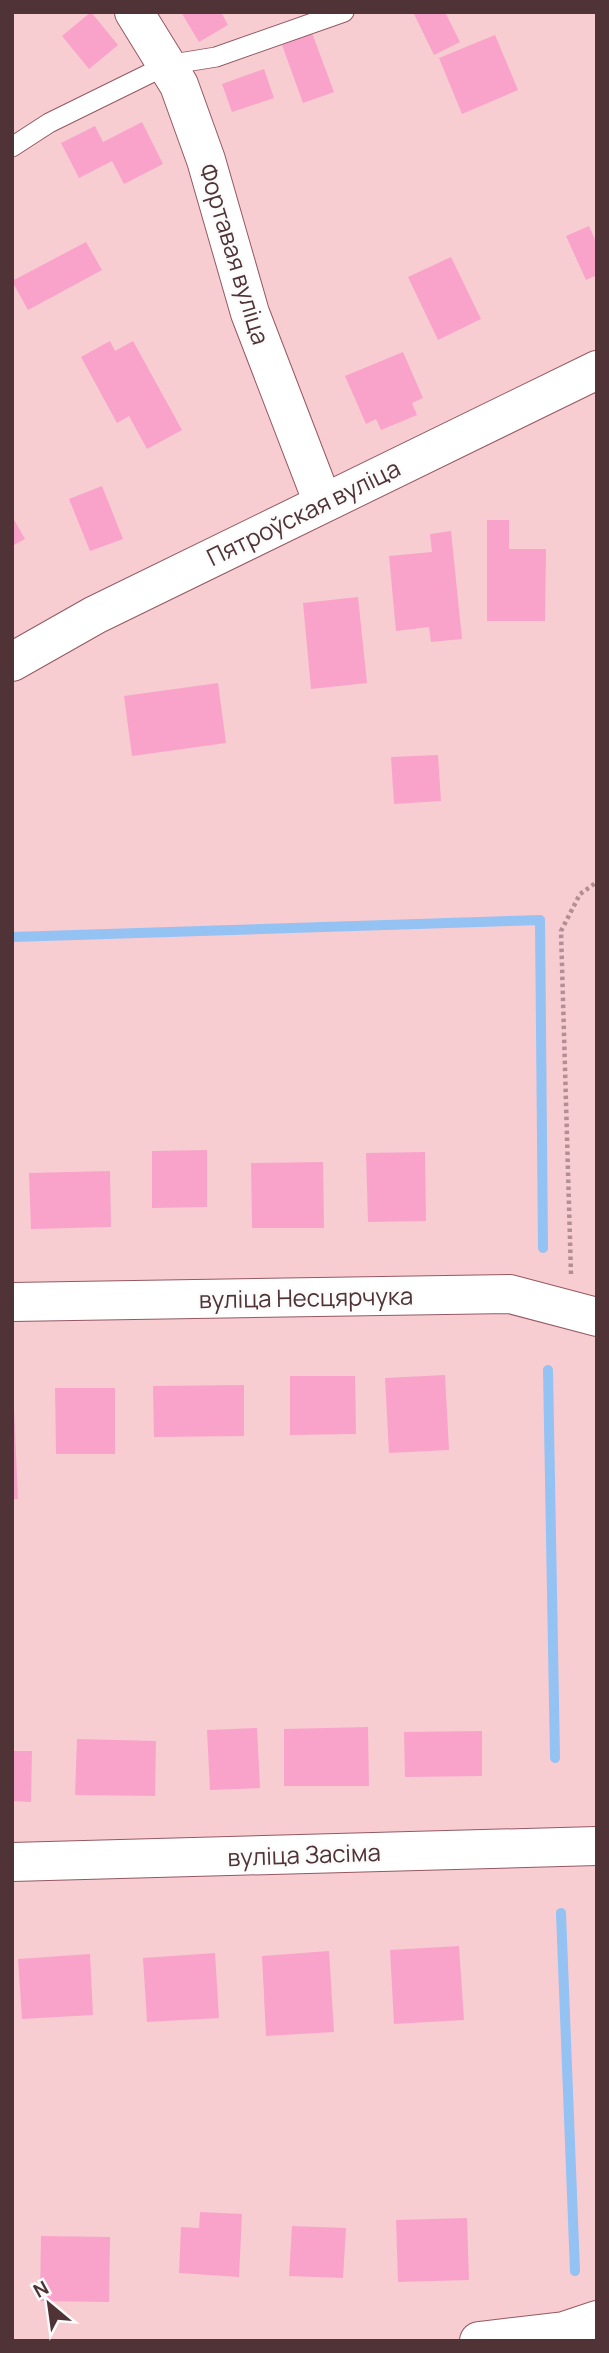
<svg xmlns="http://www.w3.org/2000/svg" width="609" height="2353" font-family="Manrope,sans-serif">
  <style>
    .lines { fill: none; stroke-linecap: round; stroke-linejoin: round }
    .stream { stroke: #94c2f3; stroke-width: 10 }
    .building { fill: #f9a3cb }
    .lane-casing { stroke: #945962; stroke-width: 21 }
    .street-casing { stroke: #945962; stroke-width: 40 }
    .path { stroke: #b38e93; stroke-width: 4.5; stroke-dasharray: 3.5 3.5; stroke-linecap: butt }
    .lane { stroke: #fff; stroke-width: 19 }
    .street { stroke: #fff; stroke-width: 38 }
    .labels { text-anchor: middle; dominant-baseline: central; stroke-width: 5; stroke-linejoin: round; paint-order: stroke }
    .street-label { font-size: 24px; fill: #4f3337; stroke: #fbfbfb }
  </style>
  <rect width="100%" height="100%" fill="#f7cdd2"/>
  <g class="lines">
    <g class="stream">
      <path d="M12,937L540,920L543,1248"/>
      <path d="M548,1370L555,1758"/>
      <path d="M561,1913L575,2271"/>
    </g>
  </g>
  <g class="building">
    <path d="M91,12L118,45L89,69L62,36Z"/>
    <path d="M181,12H221L228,25L199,42Z"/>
    <path d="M413,12H445L460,42L434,55Z"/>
    <path d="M312,33L334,92L303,103L282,45Z"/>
    <path d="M495,35L518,90L462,114L439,58Z"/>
    <path d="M264,69L274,98L232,112L222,84Z"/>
    <path d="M142,122L163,164L124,184L112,161L79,178L61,143L95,126L103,142Z"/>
    <path d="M589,226L597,244V275L586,280L566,236Z"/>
    <path d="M86,242L102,270L28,310L12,281Z"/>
    <path d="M451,257L481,319L438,340L408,277Z"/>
    <path d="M110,341L115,351L133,341L182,430L147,449L129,416L117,423L81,357Z"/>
    <path d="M403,352L423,398L412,403L417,415L381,430L376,419L366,424L345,376Z"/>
    <path d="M102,486L123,539L90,551L69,499Z"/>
    <path d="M12,516L25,539L12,546Z"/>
    <path d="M487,520H509V549H546L545,621H487Z"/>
    <path d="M451,531L462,639L431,642L429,627L396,631L389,556L432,552L430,534Z"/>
    <path d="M358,597L367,683L311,689L303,603Z"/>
    <path d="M218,683L226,743L132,756L124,696Z"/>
    <path d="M438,755L441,801L394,804L391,757Z"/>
    <path d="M207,1150V1207L152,1208V1151Z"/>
    <path d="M425,1152L426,1221L368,1222L366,1153Z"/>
    <path d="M323,1162L324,1228H252L251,1163Z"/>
    <path d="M110,1171L111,1227L31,1229L29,1173Z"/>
    <path d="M445,1375L449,1450L389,1453L385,1378Z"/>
    <path d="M290,1376H355L356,1434L290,1435Z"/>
    <path d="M244,1385V1436L154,1437L153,1386Z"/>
    <path d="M55,1388H115V1454H56Z"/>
    <path d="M12,1408H14L18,1499H12Z"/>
    <path d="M368,1727L369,1786H284V1729Z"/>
    <path d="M257,1728L260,1788L210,1790L207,1730Z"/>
    <path d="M482,1731V1776L405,1777L404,1732Z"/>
    <path d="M77,1739L156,1741L155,1796L75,1795Z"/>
    <path d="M12,1751H32L31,1802L12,1801Z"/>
    <path d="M459,1946L464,2020L394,2024L390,1950Z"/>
    <path d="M329,1951L334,2032L266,2036L262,1956Z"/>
    <path d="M215,1953L219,2018L147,2022L143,1958Z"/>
    <path d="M90,1954L93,2015L22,2019L18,1959Z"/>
    <path d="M200,2212L242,2214L239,2277L179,2273L181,2227L199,2228Z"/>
    <path d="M467,2218L469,2280L398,2282L396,2220Z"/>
    <path d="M292,2226L346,2228L343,2278L289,2276Z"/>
    <path d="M41,2236L110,2237L109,2302L40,2301Z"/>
  </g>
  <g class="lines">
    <g class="lane-casing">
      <path id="lane" d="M12,147L49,123L167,65L216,57L344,12"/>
    </g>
    <g class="street-casing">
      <g id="street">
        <path d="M134,12L179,85L206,160L250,313L323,503"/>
        <path d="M12,662L95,615L597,370"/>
        <path d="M12,1302L510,1294L597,1317"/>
        <path d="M12,1862L597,1846"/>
        <path d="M479,2341L564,2331L597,2320"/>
      </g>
    </g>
    <path class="path" d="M571,1274L561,931L580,894L597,882"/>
    <use href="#lane" class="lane"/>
    <use href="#street" class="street"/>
  </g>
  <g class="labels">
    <g class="street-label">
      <text transform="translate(235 254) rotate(73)">Фортавая вуліца</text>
      <text transform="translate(303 512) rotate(-26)">Пятроўская вуліца</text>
      <text transform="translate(306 1297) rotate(-1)">вуліца Несцярчука</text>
      <text transform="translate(304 1854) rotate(-2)">вуліца Засіма</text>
    </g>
  </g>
  <rect width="609" height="2353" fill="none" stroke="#4f3337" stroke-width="28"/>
  <g transform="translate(49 2304) rotate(331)" stroke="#fbfbfb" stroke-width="5" paint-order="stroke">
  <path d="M0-5L12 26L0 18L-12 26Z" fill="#4f3337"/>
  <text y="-10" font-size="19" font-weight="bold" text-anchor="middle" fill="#4f3337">N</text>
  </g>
</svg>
